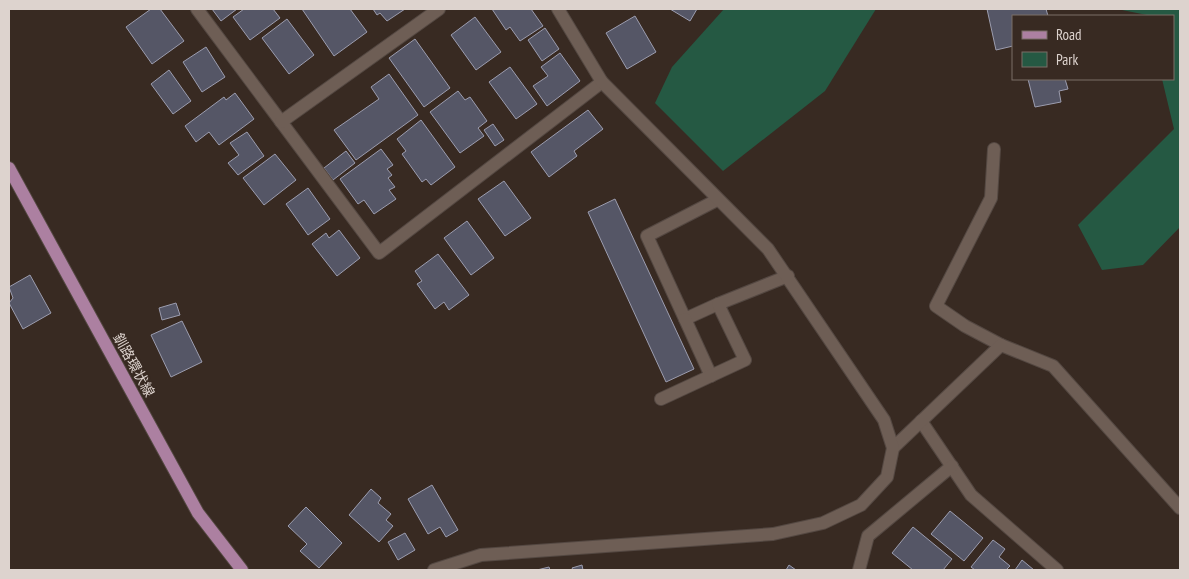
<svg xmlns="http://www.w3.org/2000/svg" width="1189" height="579" font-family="'PT Sans Narrow','Noto Sans JP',sans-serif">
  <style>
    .green { fill: #255943 }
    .building { fill: #555666; stroke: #9c9daf }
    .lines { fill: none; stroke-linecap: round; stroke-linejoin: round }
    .minor-casing { stroke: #544842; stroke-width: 14 }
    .major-casing { stroke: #544842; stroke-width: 14 }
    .minor { stroke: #6e5e55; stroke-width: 12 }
    .major { stroke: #ac80a1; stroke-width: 12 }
    .labels { text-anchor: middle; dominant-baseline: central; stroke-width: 4; stroke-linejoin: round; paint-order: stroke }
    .street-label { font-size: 14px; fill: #ddd3ce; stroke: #382a22 }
  </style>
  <rect width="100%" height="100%" fill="#382a22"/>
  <g class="green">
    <path d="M724,9H876L825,91L723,171L655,103L672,67Z"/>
    <path d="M1117,9H1180V227L1143,265L1102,270L1078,225L1174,129L1162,79H1173V16H1152Z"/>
  </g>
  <g class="building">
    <path d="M151,9H160L184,41L152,64L126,27Z"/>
    <path d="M212,9H237L221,21Z"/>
    <path d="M244,9H273L280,18L250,40L233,17Z"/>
    <path d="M302,9H350L367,32L334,56Z"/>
    <path d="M373,9H405L387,21L380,13L377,15Z"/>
    <path d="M492,9H531L543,26L520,41L510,27L506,30Z"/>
    <path d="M670,9H697L690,21Z"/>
    <path d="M987,9H1046L1048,16H1013V46L996,50Z"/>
    <path d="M635,16L656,52L627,69L606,33Z"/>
    <path d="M475,17L501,52L476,70L451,35Z"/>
    <path d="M287,19L314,55L289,74L262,38Z"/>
    <path d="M545,28L559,49L542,61L528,40Z"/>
    <path d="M415,39L450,88L424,107L389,58Z"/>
    <path d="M206,47L225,77L202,92L183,62Z"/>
    <path d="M560,53L580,81L547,106L533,86L548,76L541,67Z"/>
    <path d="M510,67L537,104L516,119L489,82Z"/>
    <path d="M169,70L191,101L173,114L151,84Z"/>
    <path d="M389,74L418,115L356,160L334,130L379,99L371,87Z"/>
    <path d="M1028,79H1065L1068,89L1059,91L1061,102L1035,107Z"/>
    <path d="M458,91L465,100L470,97L487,121L478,128L484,136L460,153L430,112Z"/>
    <path d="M235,93L254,119L219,145L209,132L196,142L185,126L224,97L226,100Z"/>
    <path d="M588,110L603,129L574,151L577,156L549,177L531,152Z"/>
    <path d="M421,120L455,167L431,185L426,179L422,182L402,154L406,151L397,139Z"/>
    <path d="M493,124L504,140L495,146L484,130Z"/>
    <path d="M247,132L264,156L238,175L228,163L239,155L230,143Z"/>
    <path d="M381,149L393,165L387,169L392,175L388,178L395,187L389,190L396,199L374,214L364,200L358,204L340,179Z"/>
    <path d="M346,151L355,163L333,180L324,168Z"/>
    <path d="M275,154L296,180L264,205L243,178Z"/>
    <path d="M504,181L531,218L505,236L478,199Z"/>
    <path d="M308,188L330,219L308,235L286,204Z"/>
    <path d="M615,199L694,369L666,382L588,212Z"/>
    <path d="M467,221L494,258L471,275L444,238Z"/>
    <path d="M339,230L360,258L337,276L312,244L326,233L329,238Z"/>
    <path d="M438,254L469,295L449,310L444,302L435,309L417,284L422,281L415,271Z"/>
    <path d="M30,275L51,313L23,329L9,303L13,298L9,287Z"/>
    <path d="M176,303L180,315L162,320L159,308Z"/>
    <path d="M182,321L202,362L171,377L151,335Z"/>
    <path d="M432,485L458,530L446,537L440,527L428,534L408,499Z"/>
    <path d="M371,489L381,498L378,503L391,514L386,520L393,526L379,542L349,515Z"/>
    <path d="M306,507L342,543L319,568L300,551L307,544L288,526Z"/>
    <path d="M950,511L983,538L964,561L931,534Z"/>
    <path d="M913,527L952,559L943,570H913L892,553Z"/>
    <path d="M405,533L415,550L398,560L388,542Z"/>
    <path d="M993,540L1005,549L999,557L1010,566L1006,570H975L971,567Z"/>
    <path d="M1022,560L1034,570H1015Z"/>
    <path d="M582,565L583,570H573L572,568Z"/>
    <path d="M789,565L796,570H786Z"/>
    <path d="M549,567L550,570H537Z"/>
  </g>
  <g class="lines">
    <g class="minor-casing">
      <g id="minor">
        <path d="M197,9L379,253L602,82"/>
        <path d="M281,122L439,9"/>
        <path d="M994,149L991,198L936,306L965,326L1001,345"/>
        <path d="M717,200L647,236L685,319L718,304"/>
        <path d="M685,319L711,376"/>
        <path d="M661,399L745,360L718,304L788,276"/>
        <path d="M921,421L971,495L1057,570"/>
        <path d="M893,448L1001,345L1053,366L1180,508"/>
        <path d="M434,570L481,555L773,534L823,523L861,505L887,477L893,448L884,420L768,249L602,82L558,9"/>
        <path d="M859,570L868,536L952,466"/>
      </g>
    </g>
    <g class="major-casing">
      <path id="major" d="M9,168L198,513L242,570"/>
    </g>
    <use href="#minor" class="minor"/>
    <use href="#major" class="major"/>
  </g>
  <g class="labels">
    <g class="street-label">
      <text transform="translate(134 365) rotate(61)">釧路環状線</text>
    </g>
  </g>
  <rect width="1189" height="579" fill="none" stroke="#ddd3ce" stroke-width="20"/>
  <rect x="1012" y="15" width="162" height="65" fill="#382a22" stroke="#7a6e67"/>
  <rect x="1022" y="31" width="25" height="8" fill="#ac80a1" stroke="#7a6e67"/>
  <text x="1056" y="40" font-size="15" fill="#ddd3ce">Road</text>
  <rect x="1022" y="52" width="25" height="15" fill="#255943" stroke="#7a6e67"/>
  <text x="1056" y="65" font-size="15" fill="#ddd3ce">Park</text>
</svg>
